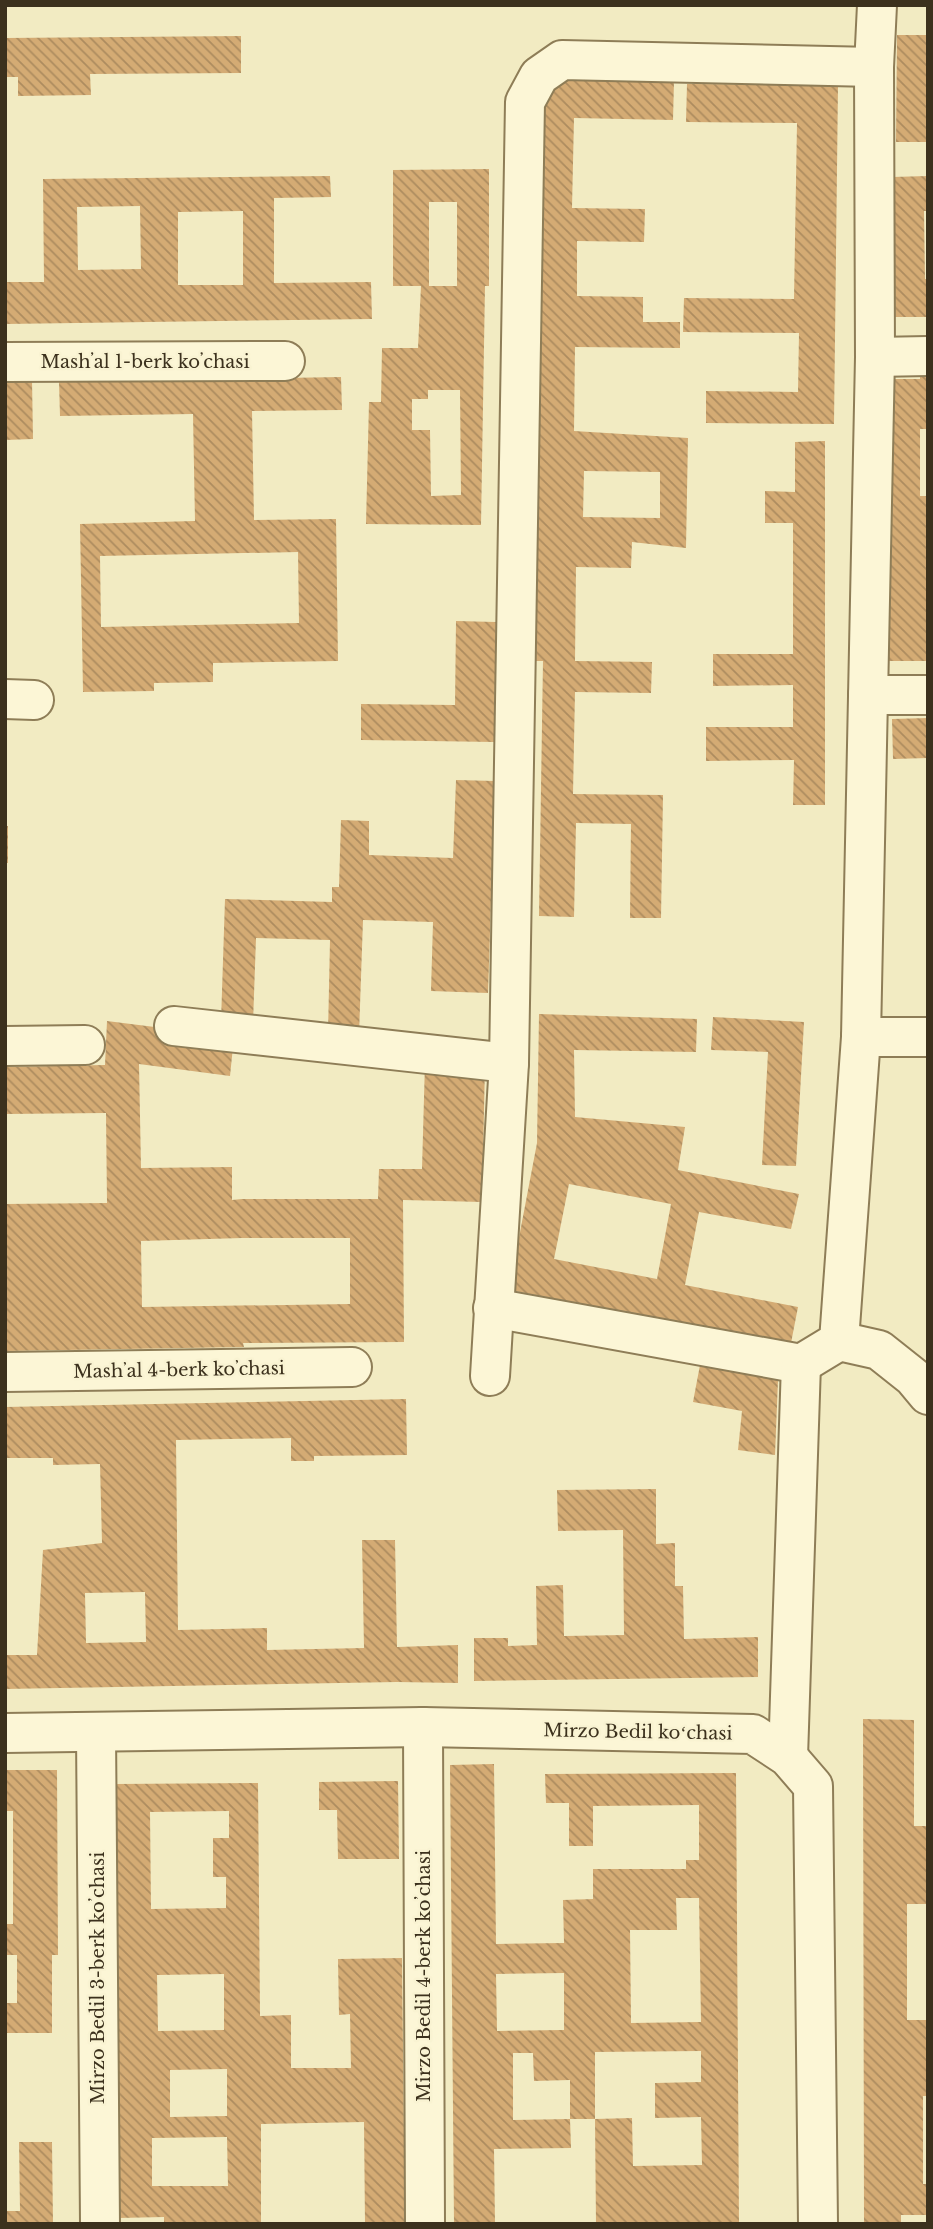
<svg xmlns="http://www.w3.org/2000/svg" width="933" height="2229" font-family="'Libre Baskerville',serif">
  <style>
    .building { fill: url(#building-back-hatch); fill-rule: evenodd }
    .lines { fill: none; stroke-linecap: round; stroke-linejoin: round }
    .minor-casing { stroke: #8e7d57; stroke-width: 42 }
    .minor { stroke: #fcf6d6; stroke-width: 38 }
    .labels { text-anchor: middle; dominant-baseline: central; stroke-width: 5; stroke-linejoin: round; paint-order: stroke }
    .street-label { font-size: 18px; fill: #3c311d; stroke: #f9f3d2 }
  </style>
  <defs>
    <pattern id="building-back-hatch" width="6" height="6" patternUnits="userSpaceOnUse" patternTransform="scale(1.75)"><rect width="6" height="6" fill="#d4ab74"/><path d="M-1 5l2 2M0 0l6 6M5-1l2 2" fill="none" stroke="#ad8c5f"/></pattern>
  </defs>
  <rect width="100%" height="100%" fill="#f2ebc2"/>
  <g class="building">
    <path d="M897,35H928V142H896Z"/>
    <path d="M241,36V73L90,74L91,95L18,96V77H5V38Z"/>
    <path d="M545,79L674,81L673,120L574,118L572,208L645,209L644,242L577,241V296L643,297V322H680V348L575,347L574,431L688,438L686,548L632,542L631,568L576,567L575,661L652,662L651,693L575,692L573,794L663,795L661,918H630L631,824L576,823L574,917L539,916L543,661H536ZM584,471L660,472V518L583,517Z"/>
    <path d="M687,84L838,85L834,424L706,423V391L798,392L799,333L683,332L684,298L794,299L797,123L686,122Z"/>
    <path d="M489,169V286H485L481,525L366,524L369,402H381L382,348H418L421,286H393V170ZM429,202H457V286H429ZM428,390H460L461,495L431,496L430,430H412V399H428Z"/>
    <path d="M330,176L331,197L274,198V283L371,282L372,319L5,324V282H44L43,179ZM140,206L141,269L78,270L77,207ZM243,211V285H178V212Z"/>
    <path d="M928,176V211H924L925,279H928V317H892V177Z"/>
    <path d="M920,376H928V429H920V496H928L926,661H887V522H892L893,379H920Z"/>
    <path d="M341,377L342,410L252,411L254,520L336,519L338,661L213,663V682L154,683V691L83,692L80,524L195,521L193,414L60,416L59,382ZM298,552L299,623L101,627L100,556Z"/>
    <path d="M5,380H32L33,439L5,440Z"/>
    <path d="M825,441V805H793L794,760L706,761V727H793V685L713,686V654H793V523H765V491L795,492V442Z"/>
    <path d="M456,621L496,622L494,742L361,740V704L455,705Z"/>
    <path d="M928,718V758L893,759L892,719Z"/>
    <path d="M456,780L495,781L488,993L431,991L433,922L363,920L359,1035L328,1034L330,940L256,938L253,1023L221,1022L225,899L332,902V887H339L341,820L369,821V855L453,858Z"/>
    <rect x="5" y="826" width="3" height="37"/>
    <path d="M539,1014L697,1019L696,1052L574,1050L575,1117L685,1127L678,1170L799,1194L791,1229L699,1212L685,1285L798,1307L791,1343L509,1290L537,1143ZM569,1184L671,1204L657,1279L554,1259Z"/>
    <path d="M713,1017L804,1022L796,1166L762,1165L768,1052L711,1050Z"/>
    <path d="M107,1021L234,1037L230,1076L139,1064L141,1168L232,1167V1200L242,1199H378L379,1169H422L425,1062L485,1064L482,1202L403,1200L404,1342L243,1343L244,1347L5,1351V1204L107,1203L106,1113L5,1114V1067L105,1065ZM242,1238H350V1304L142,1307L141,1241Z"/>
    <path d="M700,1365L778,1380L775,1455L738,1450L742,1411L693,1402Z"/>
    <path d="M406,1399L407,1455L314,1456V1461H291V1438L176,1440L178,1630L267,1628V1650L364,1648L362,1540H395L397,1647L458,1645V1683L397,1682L5,1689V1655H37L43,1550L102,1543L100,1464L53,1465V1458H5V1407ZM145,1592L146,1642L86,1643L85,1593Z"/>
    <path d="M656,1489V1544L675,1543V1586H683L684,1639L758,1637V1677L474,1681V1638H508V1646L537,1645L536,1586L563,1585L564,1636L624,1635L623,1530L558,1531L557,1490Z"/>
    <path d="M863,1719L914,1720V1826H928V1904H907V2020H928V2096H923V2184H928V2215H901V2224H864Z"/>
    <path d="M494,1764L496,1944L564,1943L563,1900L593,1899V1869H686V1860H699V1805L593,1806V1846H569V1803H546L545,1774L736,1773L739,2224H596L595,2119H570V2080L534,2081L533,2053H513V2120L570,2119L571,2148L494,2149L495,2224H454L450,1765ZM676,1898H699L701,2022L631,2023L630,1930H677ZM564,1973V2030L497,2031L496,1974ZM701,2051V2082L655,2083V2118L701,2117L702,2165L633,2166L632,2118L595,2119V2052Z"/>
    <path d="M5,1770H57L58,1955H52V2033H5V2003H17V1955H5V1924H13V1811H5Z"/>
    <path d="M398,1781L399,1859H338L337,1810H319V1782Z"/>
    <path d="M258,1783L260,2016L291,2015V2068H351L350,2014L339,2015L338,1959L402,1958L405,2224H365L364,2122L261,2124V2224H164V2217L119,2218L115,1784ZM229,1811V1838H213V1877H226V1908L151,1909L150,1812ZM224,1974V2030L158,2031L157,1975ZM227,2069V2116L170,2117V2070ZM227,2137L228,2186H152V2138Z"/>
    <path d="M19,2142H52L53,2224H5V2211H20Z"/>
  </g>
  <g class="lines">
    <g class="minor-casing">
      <g id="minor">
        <path d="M875,357L928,356"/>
        <path d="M5,362L285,361"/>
        <path d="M868,695H928"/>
        <path d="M5,699L34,700"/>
        <path d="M174,1026L509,1063"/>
        <path d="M861,1037H928"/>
        <path d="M5,1046L85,1045"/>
        <path d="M493,1308L801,1364L839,1341L861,1037L875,357L874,67L877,5"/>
        <path d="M839,1341L879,1350L913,1377L928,1395"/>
        <path d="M5,1372L352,1367"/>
        <path d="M490,1376L509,1063L525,102L539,76L562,60L874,67"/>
        <path d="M423,1727L425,2224"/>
        <path d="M96,1732L100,2224"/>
        <path d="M5,1733L423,1727L753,1734L788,1757L813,1786L818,2224"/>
        <path d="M788,1757L801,1364"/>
      </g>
    </g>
    <use href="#minor" class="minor"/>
  </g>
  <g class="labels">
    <g class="street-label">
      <text x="145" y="362">Mashʼal 1-berk koʼchasi</text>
      <text transform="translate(179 1370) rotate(-1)">Mashʼal 4-berk koʼchasi</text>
      <text transform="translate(638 1732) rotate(1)">Mirzo Bedil koʻchasi</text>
      <text transform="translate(424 1976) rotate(-90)">Mirzo Bedil 4-berk koʼchasi</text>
      <text transform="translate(98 1978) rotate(-90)">Mirzo Bedil 3-berk koʼchasi</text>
    </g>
  </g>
  <rect width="933" height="2229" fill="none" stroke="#3c311d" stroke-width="14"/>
</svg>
